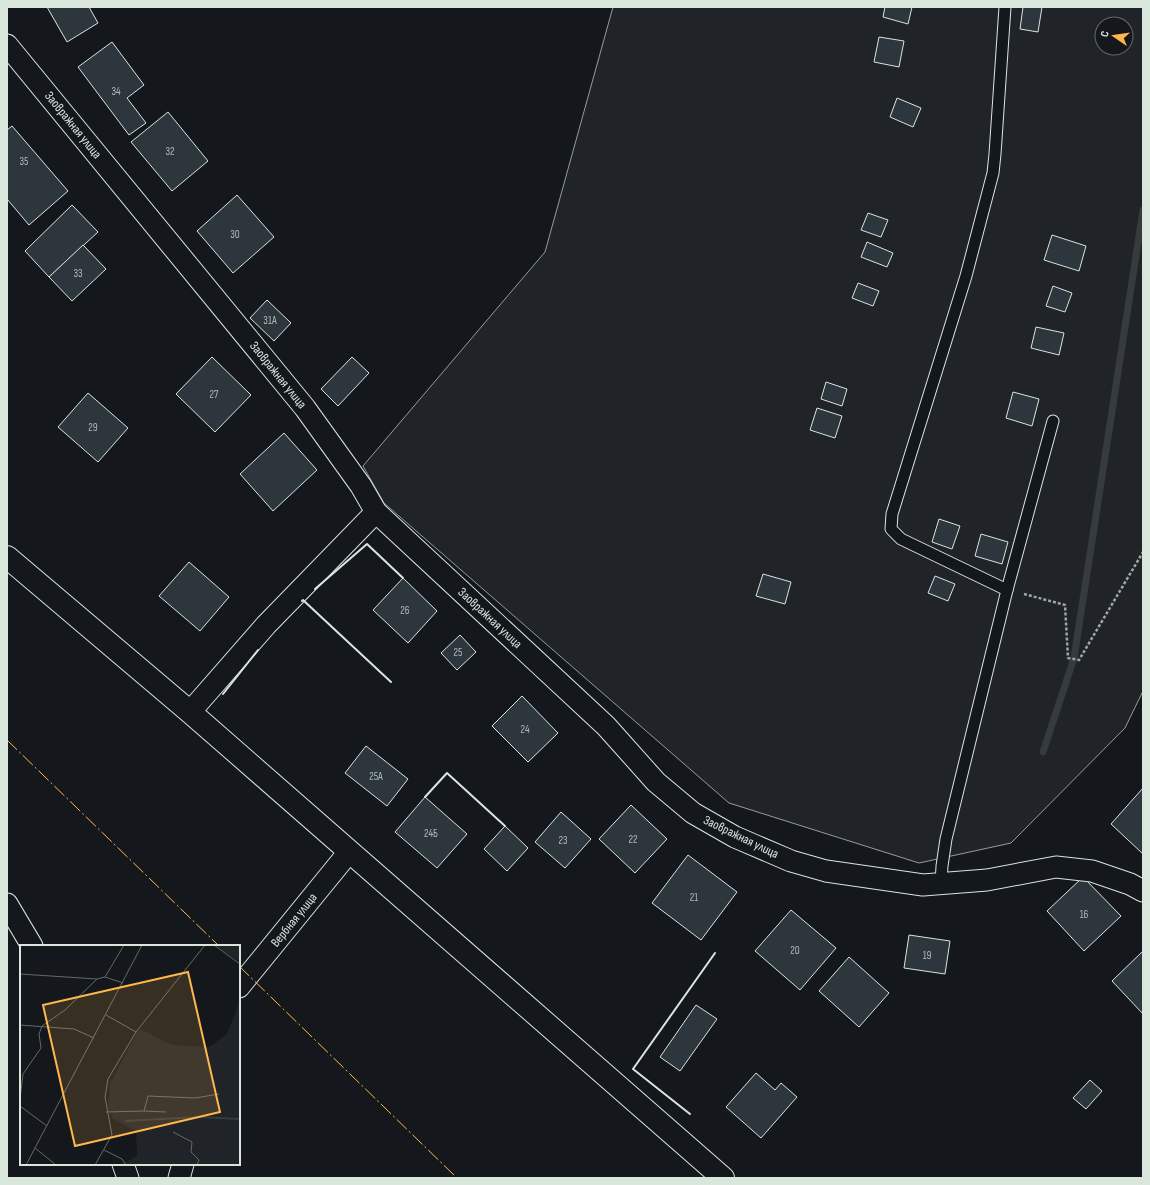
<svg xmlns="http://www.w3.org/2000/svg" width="1150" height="1185" font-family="'Sofia Sans Condensed',sans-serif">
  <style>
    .green { fill: #202428; stroke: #939e99; fill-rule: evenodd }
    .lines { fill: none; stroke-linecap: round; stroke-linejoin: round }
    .stream { stroke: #363b3e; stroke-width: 7 }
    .building { fill: #2c363c; stroke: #d8e6dc }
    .service-casing { stroke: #d8e6dc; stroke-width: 13 }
    .minor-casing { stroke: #d8e6dc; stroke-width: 23 }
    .tertiary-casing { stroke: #d8e6dc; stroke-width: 24 }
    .path { stroke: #9da8a2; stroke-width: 2.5; stroke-dasharray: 3 2; stroke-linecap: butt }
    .service { stroke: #14181c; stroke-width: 11 }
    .minor { stroke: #14181c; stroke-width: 21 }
    .tertiary { stroke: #14181c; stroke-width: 22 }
    .wall { stroke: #d8e6dc; stroke-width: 2 }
    .power { stroke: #ffb74d; stroke-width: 1; stroke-dasharray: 14 3 2 3; stroke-linecap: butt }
    .labels { text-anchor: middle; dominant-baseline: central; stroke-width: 3; stroke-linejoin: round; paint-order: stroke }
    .number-label { font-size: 11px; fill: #adbab4 }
    .street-label { font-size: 13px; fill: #d8e6dc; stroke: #14181c }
    .inset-river { fill: none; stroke: #363b3e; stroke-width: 2 }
    .inset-road { fill: none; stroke: #626a69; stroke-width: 1 }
    .view { fill: #ffb74d; fill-opacity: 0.15; stroke: #ffb74d; stroke-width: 2 }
    .inset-edge { fill: none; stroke: #d8e6dc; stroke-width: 2 }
  </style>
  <rect width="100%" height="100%" fill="#14181c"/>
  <path class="green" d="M613,7H1143V691L1125,728L1011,843L919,863L729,803L384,503L363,466L545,252ZM1102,24H1126V48H1102Z"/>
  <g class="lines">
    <path class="stream" d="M1043,752L1074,658L1143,210"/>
  </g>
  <g class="building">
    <path d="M47,7H89L98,23L67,42Z"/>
    <path d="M885,7H912L908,24L883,17Z"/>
    <path d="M1023,7H1042L1038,32L1020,29Z"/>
    <path d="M879,37L904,41L899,67L874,62Z"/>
    <path d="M112,42L144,85L127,98L146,123L129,135L78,67Z"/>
    <path d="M897,98L921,108L913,127L890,117Z"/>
    <path d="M168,112L208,161L172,191L131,142Z"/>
    <path d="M12,126L68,191L29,225L7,199V130Z"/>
    <path d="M237,195L274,237L233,273L197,231Z"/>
    <path d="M72,205L98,232L49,277L25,251Z"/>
    <path d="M868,213L888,220L881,237L861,230Z"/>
    <path d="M1052,235L1086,246L1079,271L1044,260Z"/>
    <path d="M867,242L893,253L887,267L861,257Z"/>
    <path d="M83,245L106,269L72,301L49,277Z"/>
    <path d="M858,283L879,291L873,306L852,298Z"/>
    <path d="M1053,286L1072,293L1065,312L1046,306Z"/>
    <path d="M267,300L291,323L274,341L250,318Z"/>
    <path d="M1036,327L1064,333L1059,355L1031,348Z"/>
    <path d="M212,357L251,395L215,432L176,394Z"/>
    <path d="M352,357L369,373L338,406L321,389Z"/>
    <path d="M826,382L847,389L842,406L821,399Z"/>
    <path d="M1013,392L1039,399L1032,426L1006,418Z"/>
    <path d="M88,393L128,428L98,462L58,427Z"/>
    <path d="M817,408L842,416L835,438L810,430Z"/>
    <path d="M284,433L317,470L273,511L240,474Z"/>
    <path d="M939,519L960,526L952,549L932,542Z"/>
    <path d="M981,534L1008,542L1002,564L975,556Z"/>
    <path d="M189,562L229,597L200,631L159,596Z"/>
    <path d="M763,574L791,582L785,604L756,596Z"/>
    <path d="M935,576L955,584L948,601L928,593Z"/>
    <path d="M403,578L437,611L408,643L373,610Z"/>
    <path d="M460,635L476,652L457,670L441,653Z"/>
    <path d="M522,696L558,733L528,762L492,726Z"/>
    <path d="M366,746L408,779L387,806L345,773Z"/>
    <path d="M1143,788V854L1111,824Z"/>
    <path d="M425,797L467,834L437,868L395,832Z"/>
    <path d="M631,805L667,839L635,873L599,839Z"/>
    <path d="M561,812L591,839L565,868L535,842Z"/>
    <path d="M505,826L528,848L507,871L484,849Z"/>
    <path d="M688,855L737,892L701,940L652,903Z"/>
    <path d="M1083,877L1121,916L1084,951L1047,911Z"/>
    <path d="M791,910L836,948L800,990L755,951Z"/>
    <path d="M909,935L950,941L945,974L904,968Z"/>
    <path d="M1143,951V1014L1112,981Z"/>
    <path d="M849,957L889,993L859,1027L819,991Z"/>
    <path d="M696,1005L717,1019L680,1071L660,1057Z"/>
    <path d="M756,1073L775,1090L781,1083L797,1097L761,1138L726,1107Z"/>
    <path d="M1090,1080L1102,1091L1086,1109L1073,1098Z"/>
  </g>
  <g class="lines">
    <g class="service-casing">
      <g id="service">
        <path d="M1007,590L1053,421"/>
        <path d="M941,884L942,866L946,839L1007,590L901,539L891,529L892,514L966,276L993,173L995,154L1005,7"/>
      </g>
    </g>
    <g class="minor-casing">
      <g id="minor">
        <path d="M7,45L305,408L361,486L376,512L606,726L656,782L693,813L735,837L791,861L826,871L923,885L987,880L1056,867L1092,871L1130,884L1143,891"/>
        <path d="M190,712L266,625L376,512"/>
        <path d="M7,904L32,946"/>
        <path d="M239,987L349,852"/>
        <path d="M123,1164L128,1178"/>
        <path d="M179,1178L183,1164"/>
      </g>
    </g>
    <g class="tertiary-casing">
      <path id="tertiary" d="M7,557L190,712L723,1178"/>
    </g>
    <path class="path" d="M1024,594L1065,605L1068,658L1079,660L1143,552"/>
    <use href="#service" class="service"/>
    <use href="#minor" class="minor"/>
    <use href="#tertiary" class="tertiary"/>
    <g class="wall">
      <path d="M315,589L367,544L403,578"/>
      <path d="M302,601L303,600L391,682"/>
      <path d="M223,694L258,650"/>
      <path d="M425,797L447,773L505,826"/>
      <path d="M690,1114L633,1069L715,953"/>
    </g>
    <g class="power">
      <path d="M7,740L219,946"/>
      <path d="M239,966L457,1178"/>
    </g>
  </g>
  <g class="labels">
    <g class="number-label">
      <text x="116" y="91">34</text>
      <text x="170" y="151">32</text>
      <text x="24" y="161">35</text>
      <text x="235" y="234">30</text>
      <text x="78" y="273">33</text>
      <text x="270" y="320">31А</text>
      <text x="214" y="394">27</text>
      <text x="93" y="427">29</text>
      <text x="405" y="610">26</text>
      <text x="458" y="652">25</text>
      <text x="525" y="729">24</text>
      <text x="376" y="776">25А</text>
      <text x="431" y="833">24Б</text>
      <text x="633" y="839">22</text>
      <text x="563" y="840">23</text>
      <text x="694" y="897">21</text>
      <text x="1084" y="914">16</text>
      <text x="795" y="950">20</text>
      <text x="927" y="955">19</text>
    </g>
    <g class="street-label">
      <text transform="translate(73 125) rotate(51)">Заовражная улица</text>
      <text transform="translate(278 375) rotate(51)">Заовражная улица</text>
      <text transform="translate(490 618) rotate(43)">Заовражная улица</text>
      <text transform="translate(741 837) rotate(26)">Заовражная улица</text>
      <text transform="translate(294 920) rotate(-51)">Вербная улица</text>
    </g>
  </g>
  <g transform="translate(20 945)">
    <rect width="220" height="220" fill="#14181c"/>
    <path d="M195,0H220V17ZM220,55V220H99L117,211L116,186L93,174L88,164L90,139L117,88L121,84L152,100L189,102L207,89Z" fill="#202428"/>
    <path class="inset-river" d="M105,176L179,172L220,174"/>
    <path class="inset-road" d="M194,0L220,19M0,29L77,34L85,32L103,38M85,32L104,0M86,70L116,87M0,80L54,84L74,93M0,153L3,129L21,103L19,89L22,81L45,65L77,34M0,161L27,181M124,166L146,167M86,167L124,166L128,151L175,153L199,149M153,187L172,197L171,207L179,215L177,220M15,203L36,220M84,205L102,214L106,220M6,220L122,0M75,220L92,190L85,152L88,134L116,87L185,0"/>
    <path class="view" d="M168,27L200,167L55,201L23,60Z"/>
    <rect width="220" height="220" class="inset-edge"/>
  </g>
  <rect width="1150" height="1185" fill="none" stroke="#d8e6dc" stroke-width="16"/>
  <g transform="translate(1114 36) rotate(283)"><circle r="19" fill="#14181c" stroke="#626a69"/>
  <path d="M0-3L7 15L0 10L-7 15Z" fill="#ffb74d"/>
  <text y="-6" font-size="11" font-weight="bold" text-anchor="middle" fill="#d8e6dc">С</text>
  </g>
</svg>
